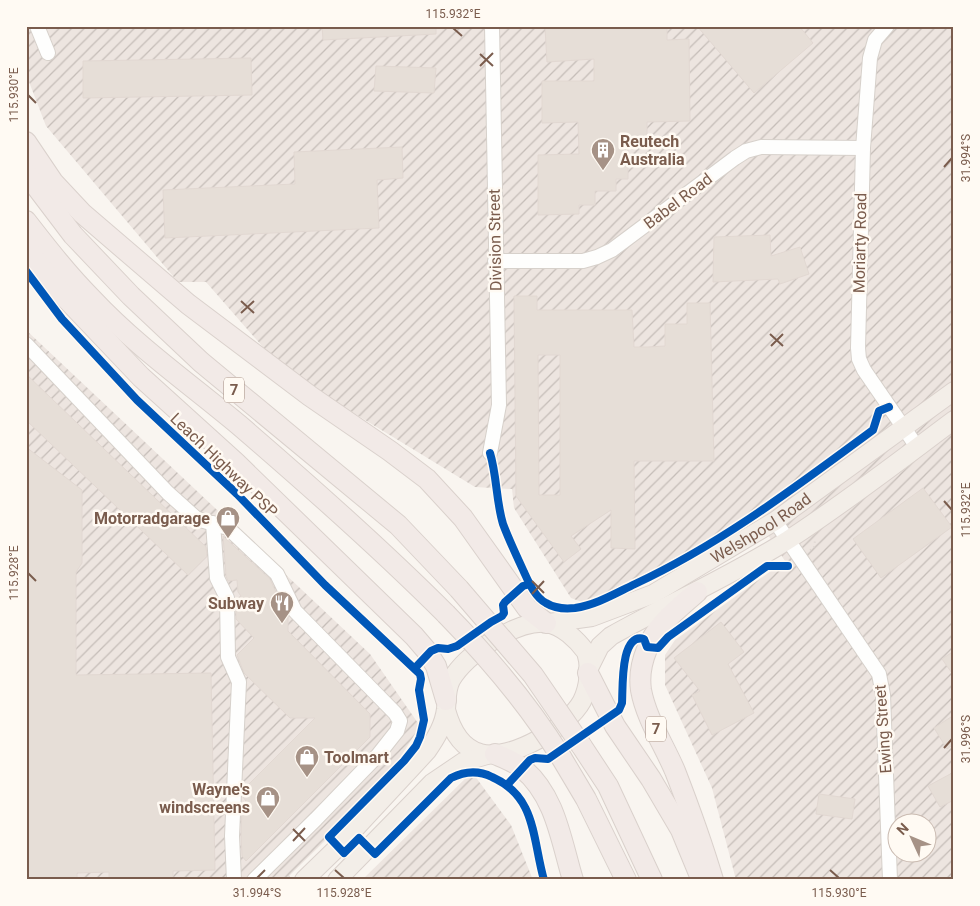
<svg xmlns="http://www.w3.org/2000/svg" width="980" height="906" font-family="Roboto,sans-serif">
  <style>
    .industrial { fill: url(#industrial-furrows); fill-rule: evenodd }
    .building { fill: #e6ded7; stroke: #e2d8d2; fill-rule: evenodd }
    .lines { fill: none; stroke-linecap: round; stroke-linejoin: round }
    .minor-casing { stroke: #d7d1cb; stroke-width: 16 }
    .major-casing { stroke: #dad1cc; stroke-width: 20 }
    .highway-casing { stroke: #dad1cc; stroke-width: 22 }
    .path { stroke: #dcd5d0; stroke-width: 2; stroke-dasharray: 1 4; stroke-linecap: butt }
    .minor { stroke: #fefefd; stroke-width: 14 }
    .major { stroke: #f3eee8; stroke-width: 18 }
    .highway { stroke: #f2eae7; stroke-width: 20 }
    .highway-bridge-casing { stroke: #dad1cc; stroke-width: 22; stroke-linecap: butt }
    .highway-bridge { stroke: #f2eae7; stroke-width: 20 }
    .cycleway-casing { stroke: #fffaf3; stroke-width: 11 }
    .cycleway { stroke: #0057b8; stroke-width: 8 }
    .ticks { fill: none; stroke: #7a5c4d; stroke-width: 2 }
    .labels { text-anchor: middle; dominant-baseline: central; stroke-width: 5; stroke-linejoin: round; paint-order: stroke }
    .shield { fill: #fffaf3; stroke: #a28b7f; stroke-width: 1 }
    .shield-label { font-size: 15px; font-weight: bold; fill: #7a5c4d }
    .poi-label { font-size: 16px; font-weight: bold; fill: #7a5c4d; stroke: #fffaf3; text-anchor: end }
    .street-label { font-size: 16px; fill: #7a5c4d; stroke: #fffaf3 }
    .neatline { fill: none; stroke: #7a5c4d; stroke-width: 2 }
    .ticks-label { font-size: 12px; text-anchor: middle; fill: #7a5c4d }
  </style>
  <defs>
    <pattern id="industrial-furrows" width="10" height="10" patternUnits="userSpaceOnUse" patternTransform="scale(1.25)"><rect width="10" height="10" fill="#ede5e0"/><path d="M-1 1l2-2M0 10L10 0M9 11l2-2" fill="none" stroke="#c5bdb8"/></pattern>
  </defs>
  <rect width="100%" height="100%" fill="#f9f5f0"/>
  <g class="industrial">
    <path d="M26,26H954V880H736L712,788L665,685V655L675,640L785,561L758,520L596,607L571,598L514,508L512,489L475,487L283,370L206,282H178L46,126L26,74ZM898,824H928V854H898Z"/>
    <path d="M26,330L370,654L420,726L384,783L285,880H26Z"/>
    <path d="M472,772L511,825L533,880H362Z"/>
  </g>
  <g class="building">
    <path d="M322,26H436V34L323,40Z"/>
    <path d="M576,26H667V40L689,39L690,121L647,122V140H628V179H616V191H595V205H579V214L538,215V155L579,154L578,122L542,123V81H594V59L547,62L545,28Z"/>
    <path d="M697,26H799L813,43L754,93Z"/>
    <path d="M251,58L252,95L83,98V61Z"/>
    <path d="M376,66L436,68L434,93L374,91Z"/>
    <path d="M402,147L403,178L377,180L379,228L165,238L163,190L295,184L294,152Z"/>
    <path d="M770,235L771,256L800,247L809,274L780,284L778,279L713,282L714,237Z"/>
    <path d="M514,296H537V310H632L634,347H648L665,346V324H687V303H710L714,461H634L635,549L611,548V510L571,536L581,549L564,562L516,496ZM538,355H560V495H539Z"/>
    <path d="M26,374L206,547L207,556L188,575L26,420Z"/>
    <path d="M26,447L82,490V563L76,572V675L211,673L215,870L173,871V880H109V872L77,873V880H26Z"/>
    <path d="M923,488L952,527L881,578L853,539Z"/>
    <path d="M223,536L270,579L281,603V610L288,616V631L370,714V737L246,861L242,856L241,836L242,805L246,801L243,797V790L315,718H290L244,673L237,655L254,638L236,619V602L241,596L238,592L237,580L228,581L226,576Z"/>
    <path d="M721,622L744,652L728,664L754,713L712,735L692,695L700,691L674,658Z"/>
    <path d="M954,651V676L942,659Z"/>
    <path d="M954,715V744L947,749L934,728Z"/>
    <path d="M954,772V800L940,807L928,786Z"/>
    <path d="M819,794L855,799L852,819L816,814Z"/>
  </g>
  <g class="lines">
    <g class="minor-casing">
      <g id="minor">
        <path d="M37,26L48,53"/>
        <path d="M887,26L875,40L870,58L863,148L858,348L859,359L864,370L917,447"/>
        <path d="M495,261H583L597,257L612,250L735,158L746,151L761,147L863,148"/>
        <path d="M26,344L168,493L197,519L228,528L277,574L295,611L395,713L400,721L397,731L378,755L316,819L254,880"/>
        <path d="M490,453L499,405L492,26"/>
        <path d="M775,521L879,674L883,695L890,880"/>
        <path d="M213,523L217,578L227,598L228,657L239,682L232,836L234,880"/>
      </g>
    </g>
    <g class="major-casing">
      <g id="major">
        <path id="s1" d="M549,623L592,617L653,594L775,521L954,391"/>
        <path d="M588,670L600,646L611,636C670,603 731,576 788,540C845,503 899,461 954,420"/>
        <path d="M304,880L338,847L427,751C436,738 444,725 446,709C447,699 446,690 451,680C466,654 516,620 546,623C562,625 577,640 586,652C591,667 589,687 582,701C568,727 510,762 480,753C461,748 451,728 446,710"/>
        <path d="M337,880L432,783L463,762L487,755"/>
      </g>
    </g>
    <g class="highway-casing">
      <g id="highway">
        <path d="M26,142L53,182L82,213L188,304L310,396L390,451L427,479L463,518L527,608L546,623"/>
        <path d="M26,173L73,235L131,296L201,362L398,525L459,589"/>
        <path d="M26,221C47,248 68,275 92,299C136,346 190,384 239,425C310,486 380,548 446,614"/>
        <path d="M26,245L33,257L63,295L141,377L236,463L414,636L426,650L436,666L446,700"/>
        <path d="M697,592C679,608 656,625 647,649C642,661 639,676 641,690C646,718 664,745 675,771C689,807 702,843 713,880"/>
        <path d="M588,673L615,726L651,779L681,830L700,876"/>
        <path d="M581,745L608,786L652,880"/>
        <path d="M495,754C504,758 515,762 522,768C556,796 561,841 573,880"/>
        <path d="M561,757L586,799L626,880"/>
      </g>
    </g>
    <g class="path">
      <path d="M810,550L814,548L815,540"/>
      <path d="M285,880L290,875"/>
    </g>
    <use href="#minor" class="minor"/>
    <use href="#major" class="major"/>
    <use href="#highway" class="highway"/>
    <g class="highway-bridge-casing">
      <g id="highway-bridge">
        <path d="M459,589L533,675L581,745"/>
        <path d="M446,614C489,658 529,705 561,757"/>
      </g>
    </g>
    <use href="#highway-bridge" class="highway-bridge"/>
    <g class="cycleway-casing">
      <g id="cycleway">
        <path d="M26,271L62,319L137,400L237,494L325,585L420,674L421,679L419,690L424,720L420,737L416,746L404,761L329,837L344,853L359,838L375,854L451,778C465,771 478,770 492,777C537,797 532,838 544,880"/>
        <path d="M490,453C497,476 496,501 503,524C509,540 517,557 524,572C529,583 535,597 546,603C554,608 566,609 575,608C596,605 616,593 635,584C721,544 797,486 873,430L879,411L889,407"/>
        <path d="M415,668L431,651L438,648L448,649L457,646L491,622L502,616L504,613L503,605L505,602L523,586L530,584"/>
        <path d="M507,785L530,760L535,758L548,759L619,710L622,703C623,689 620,632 644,639L647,647L658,648L668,637L767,566H788"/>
      </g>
    </g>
    <use href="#cycleway" class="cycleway"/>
  </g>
  <path class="ticks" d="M453,28L462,36M480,54L493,66M480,66L493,53M28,95L36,103M944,167L952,158M241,301L254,313M241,313L254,301M770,334L783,346M771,346L783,334M944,501L952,510M28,573L36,581M532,581L544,593M532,594L544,581M944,748L952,739M293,829L305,841M293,841L305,828M335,870L344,878M830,870L839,878M257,878L265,870"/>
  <defs>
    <g id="building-pin" transform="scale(1.25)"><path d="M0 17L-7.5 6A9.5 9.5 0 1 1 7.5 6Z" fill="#a69286" stroke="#fffaf3"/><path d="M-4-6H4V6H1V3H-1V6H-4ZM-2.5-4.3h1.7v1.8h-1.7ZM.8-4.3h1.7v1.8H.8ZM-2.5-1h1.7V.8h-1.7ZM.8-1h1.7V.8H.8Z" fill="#fff"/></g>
    <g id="shop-pin" transform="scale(1.25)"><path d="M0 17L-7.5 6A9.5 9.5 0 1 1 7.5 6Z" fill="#a69286" stroke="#fffaf3"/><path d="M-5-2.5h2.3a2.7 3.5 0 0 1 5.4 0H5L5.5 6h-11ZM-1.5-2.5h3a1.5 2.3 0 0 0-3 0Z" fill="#fff"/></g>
    <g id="restaurant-pin" transform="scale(1.25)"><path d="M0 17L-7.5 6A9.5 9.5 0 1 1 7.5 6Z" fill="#a69286" stroke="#fffaf3"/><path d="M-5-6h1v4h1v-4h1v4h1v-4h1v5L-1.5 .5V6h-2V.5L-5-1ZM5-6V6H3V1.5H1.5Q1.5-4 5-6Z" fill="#fff"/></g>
  </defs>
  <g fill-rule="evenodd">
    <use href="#building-pin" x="603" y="150"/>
    <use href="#shop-pin" x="228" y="518"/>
    <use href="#restaurant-pin" x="282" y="603"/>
    <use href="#shop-pin" x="307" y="757"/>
    <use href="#shop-pin" x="268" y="798"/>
  </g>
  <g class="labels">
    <g class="shield">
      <rect x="224" y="377.5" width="20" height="25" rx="4"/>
      <rect x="646" y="716.5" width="20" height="25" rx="4"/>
    </g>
    <g class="shield-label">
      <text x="234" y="390">7</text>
      <text x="656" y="729">7</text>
    </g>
    <g class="poi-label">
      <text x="620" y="141" text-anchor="start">Reutech<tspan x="620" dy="18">Australia</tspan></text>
      <text x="210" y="518">Motorradgarage</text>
      <text x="264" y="603">Subway</text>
      <text x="324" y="757" text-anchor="start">Toolmart</text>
      <text x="250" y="789">Wayne's<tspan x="250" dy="18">windscreens</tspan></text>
    </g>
    <g class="street-label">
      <text transform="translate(678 201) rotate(-37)">Babel Road</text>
      <text transform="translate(495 240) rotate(-91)">Division Street</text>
      <text transform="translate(860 243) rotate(-89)">Moriarty Road</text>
      <text transform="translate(224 465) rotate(44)">Leach Highway PSP</text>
      <text stroke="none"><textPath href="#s1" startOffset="235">Welshpool Road</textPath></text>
      <text transform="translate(883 729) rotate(-94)">Ewing Street</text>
    </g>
  </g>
  <rect width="980" height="906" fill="none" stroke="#fffaf3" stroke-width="55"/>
  <g transform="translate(912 838) rotate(314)"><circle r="24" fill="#fffaf3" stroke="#cabbb1"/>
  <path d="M0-4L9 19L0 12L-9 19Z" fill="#a69286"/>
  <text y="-8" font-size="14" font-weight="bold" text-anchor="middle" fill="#7a5c4d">N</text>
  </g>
  <rect x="28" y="28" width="924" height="850" class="neatline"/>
  <g class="ticks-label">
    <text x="453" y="18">115.932°E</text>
    <text transform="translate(14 95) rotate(-90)" y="4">115.930°E</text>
    <text transform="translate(966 158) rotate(-90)" y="4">31.994°S</text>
    <text transform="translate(966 510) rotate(-90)" y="4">115.932°E</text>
    <text transform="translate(14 573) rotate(-90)" y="4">115.928°E</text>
    <text transform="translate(966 739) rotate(-90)" y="4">31.996°S</text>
    <text x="257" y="897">31.994°S</text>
    <text x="344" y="897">115.928°E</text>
    <text x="839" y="897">115.930°E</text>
  </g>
</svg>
